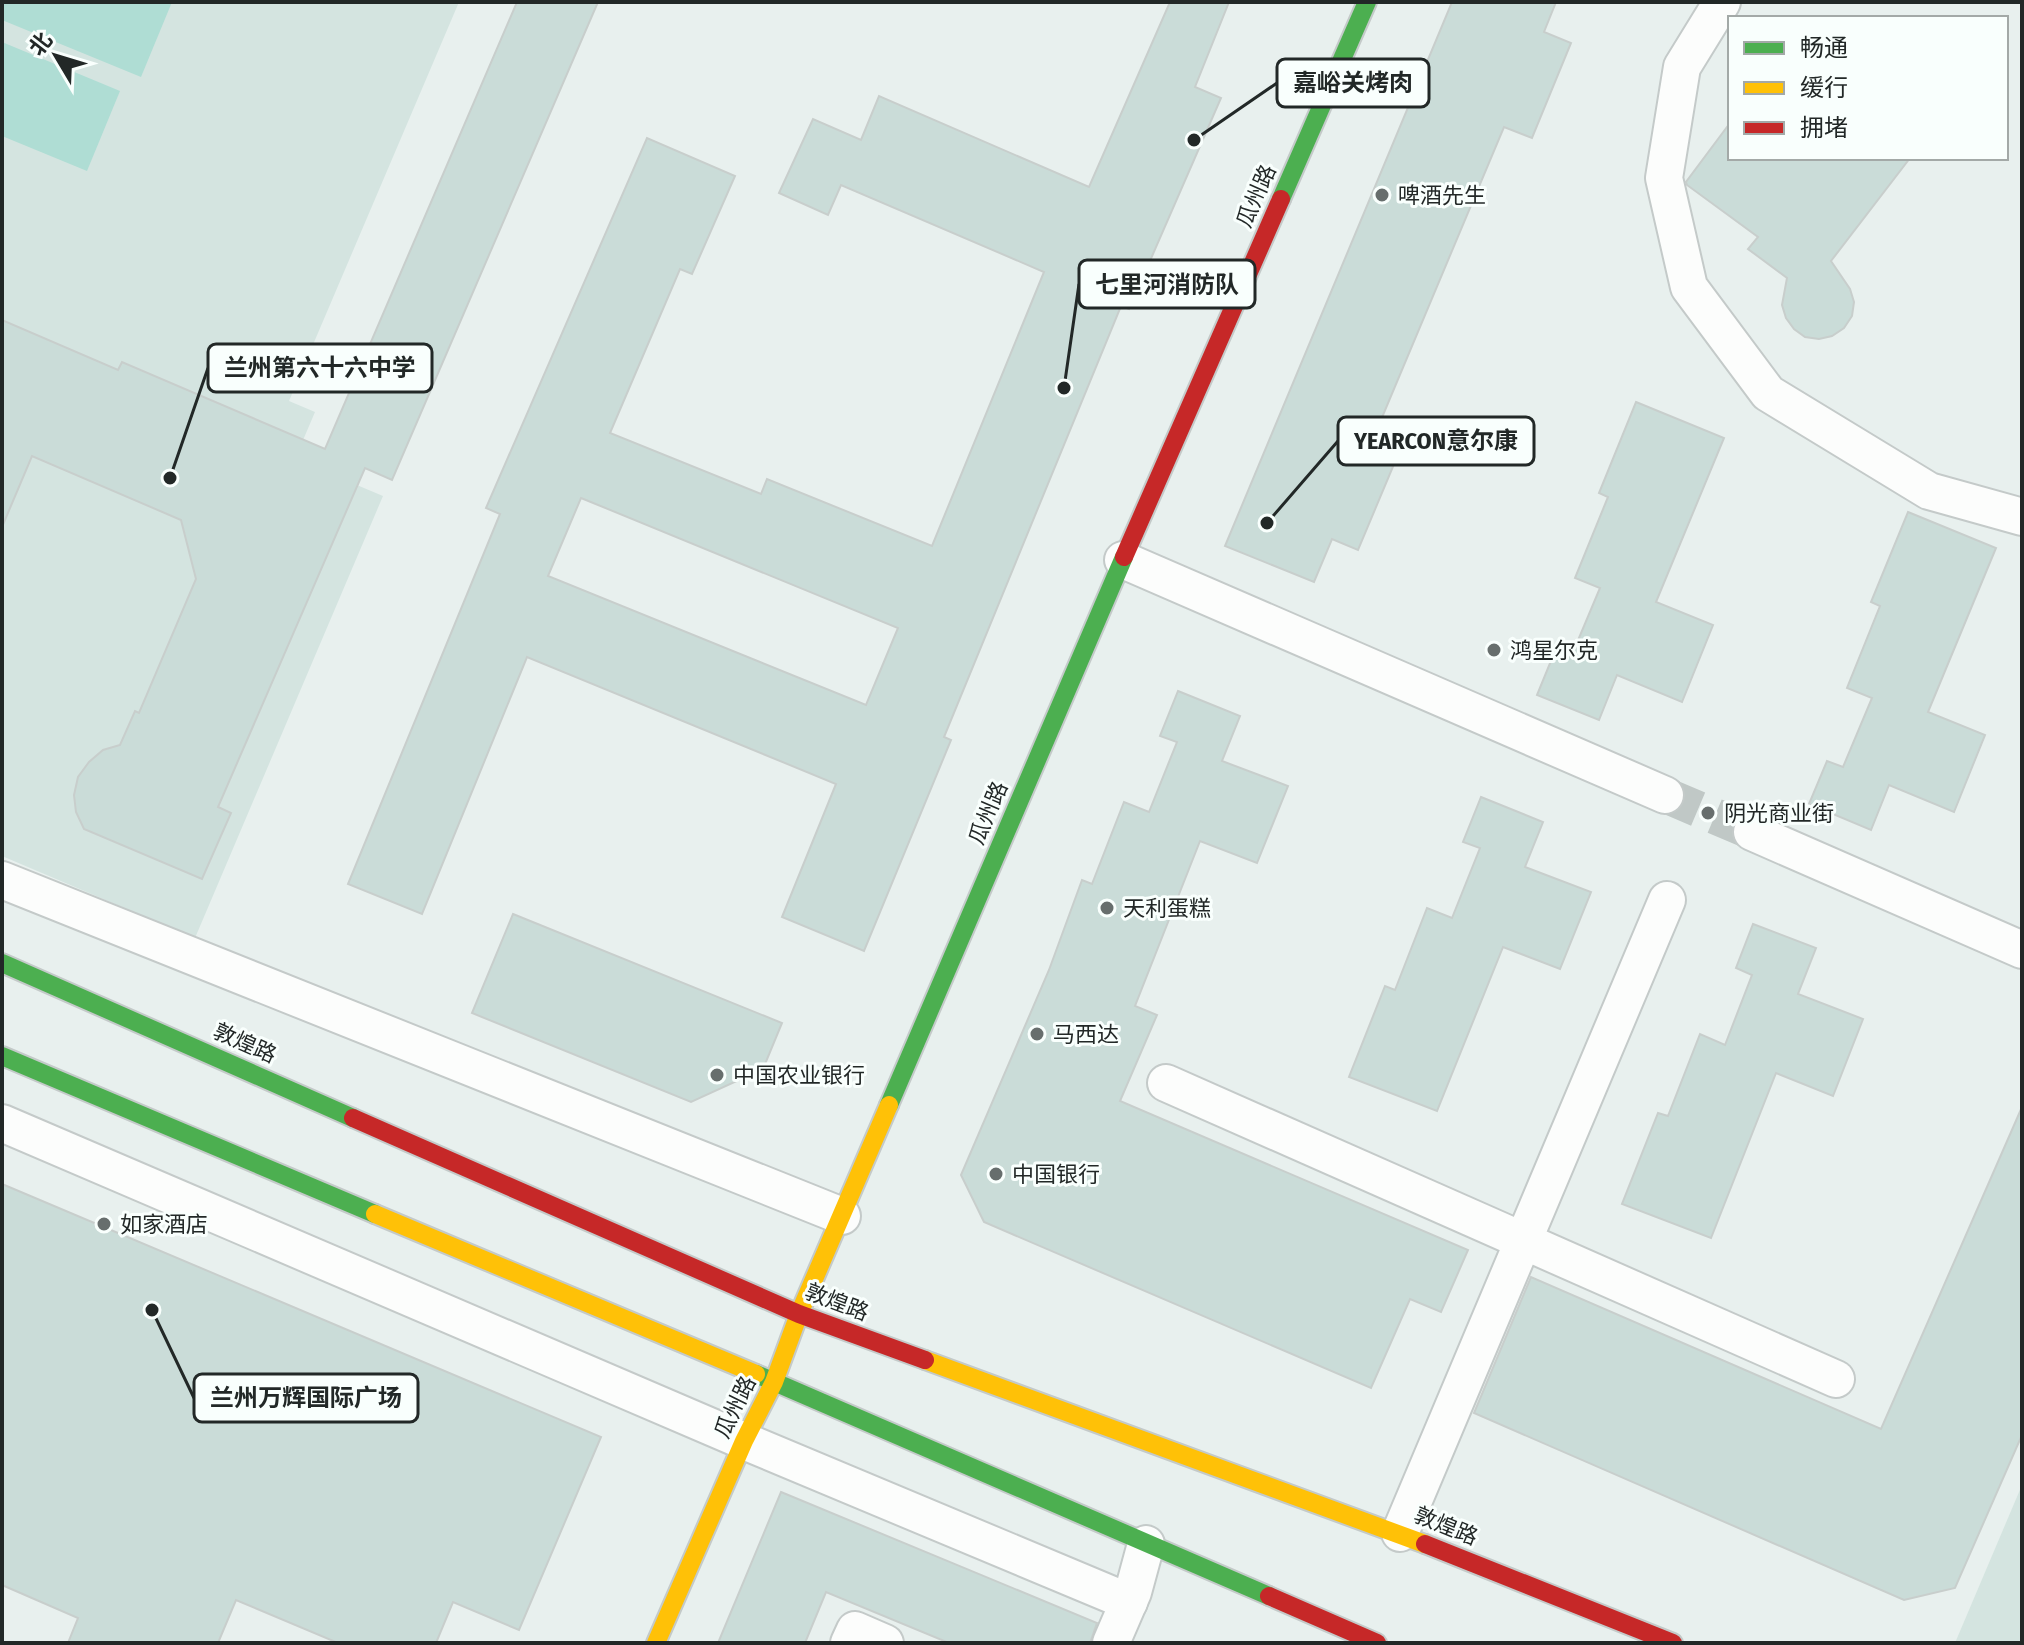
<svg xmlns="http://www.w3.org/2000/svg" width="2024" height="1645" font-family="'Fira Sans Condensed','Noto Sans SC',sans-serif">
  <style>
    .built { fill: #d4e4e0 }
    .green { fill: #afddd4 }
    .building { fill: #cadcd8; stroke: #c8cecc; stroke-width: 2; fill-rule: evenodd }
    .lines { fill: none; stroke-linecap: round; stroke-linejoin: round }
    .street-tunnel { stroke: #c0c8c6; stroke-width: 36; stroke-dasharray: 36 18; stroke-linecap: butt }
    .street-casing { stroke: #c4cac9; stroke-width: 40 }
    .fast-casing { stroke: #c4cac9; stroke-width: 22 }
    .slow-casing { stroke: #c4cac9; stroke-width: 22 }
    .jam-casing { stroke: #c4cac9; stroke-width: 22 }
    .street { stroke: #fcfdfc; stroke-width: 36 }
    .fast { stroke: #4caf50; stroke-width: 18 }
    .slow { stroke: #ffc107; stroke-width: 18 }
    .jam { stroke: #c62828; stroke-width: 18 }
    .poi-dot { fill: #676e6d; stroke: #f9fffd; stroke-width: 3 }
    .labels { text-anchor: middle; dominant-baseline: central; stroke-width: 6; stroke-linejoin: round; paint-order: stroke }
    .poi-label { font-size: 22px; fill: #222827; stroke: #f9fffd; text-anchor: start }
    .street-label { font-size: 22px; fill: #222827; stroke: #f9fffd }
    .leader { fill: none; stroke: #222827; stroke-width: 3 }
    .callout-dot { fill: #222827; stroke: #f9fffd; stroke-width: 3 }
    .callout { fill: #f9fffd; stroke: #222827; stroke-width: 3 }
    .callout-label { font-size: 24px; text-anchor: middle; font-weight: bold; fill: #222827 }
  </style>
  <rect width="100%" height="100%" fill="#e8f0ee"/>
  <g class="built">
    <path d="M2,2H459L289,401L315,412L295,459L383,496L195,938L2,856Z"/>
    <path d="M2022,1485V1643H1955Z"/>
  </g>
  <g class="green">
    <path d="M2,2H172L141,77L2,20Z"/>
    <path d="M2,42L120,91L87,171L2,136Z"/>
  </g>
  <g class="building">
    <path d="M517,2H598L392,480L365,468L218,807L231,813L202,879L84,829L76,812L74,795L78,777L89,762L103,750L120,745L135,711L139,713L196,579L181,520L32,456L2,527V320L118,370L122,362L325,449Z"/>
    <path d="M1170,2H1229L1195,87L1221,98L1129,309L1121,306L944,737L951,740L864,951L782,917L836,784L527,657L422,914L348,884L500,514L486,508L647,138L735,176L692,274L680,269L610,433L761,494L767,479L932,546L1044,272L841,185L828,215L779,193L813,119L861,140L879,96L1089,187ZM581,498L898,628L866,705L548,576Z"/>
    <path d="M1452,2H1556L1544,32L1571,43L1532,138L1504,127L1370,446L1397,457L1358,550L1332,539L1314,582L1225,546Z"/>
    <path d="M1730,123V158H1910L1831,261L1850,289L1854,302L1852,316L1844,328L1832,336L1819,339L1805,337L1794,329L1786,318L1782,305L1787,278L1748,249L1758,237L1687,185L1686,182Z"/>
    <path d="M1636,402L1724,438L1656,602L1713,625L1682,702L1617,675L1599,720L1537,695L1555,651L1571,657L1600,588L1575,578L1608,497L1599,493Z"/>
    <path d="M1908,512L1996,548L1928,712L1985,735L1954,812L1889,785L1871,830L1809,804L1827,761L1843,767L1872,698L1847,688L1880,606L1871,602Z"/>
    <path d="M1178,691L1240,716L1222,761L1288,786L1257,863L1200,841L1135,1006L1157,1015L1120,1101L1468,1250L1441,1312L1410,1299L1371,1388L984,1222L961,1175L1049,970L1082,880L1092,884L1124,802L1149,812L1177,742L1160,736Z"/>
    <path d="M1481,797L1543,822L1525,867L1591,892L1560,969L1503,947L1437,1111L1349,1077L1385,986L1395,990L1427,908L1452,918L1480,848L1463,842Z"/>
    <path d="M513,914L782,1023L763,1069L691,1102L472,1013Z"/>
    <path d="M1753,924L1816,948L1798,994L1863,1019L1833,1096L1776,1073L1711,1238L1622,1204L1658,1113L1668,1116L1700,1034L1725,1045L1752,975L1736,968Z"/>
    <path d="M2022,1107V1435L1955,1588L1904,1600L1474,1413L1531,1277L1881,1429Z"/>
    <path d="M2,1184L601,1437L519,1630L453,1602L436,1643H338L236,1600L218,1643H68L78,1618L2,1585Z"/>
    <path d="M781,1492L1097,1623L1090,1643H949L826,1592L805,1643H718Z"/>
  </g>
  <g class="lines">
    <path class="street-tunnel" d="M1665,795L1752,832"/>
    <g class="street-casing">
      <g id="street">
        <path d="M1722,2L1682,67L1664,178L1689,287L1768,393L1929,491L2022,517"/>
        <path d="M1123,560L1665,795"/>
        <path d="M1752,832L2022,950"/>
        <path d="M2,880L842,1216"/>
        <path d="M1166,1083L1836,1379"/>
        <path d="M2,1123L744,1441L1129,1602"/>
        <path d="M1400,1533L1667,900"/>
        <path d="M849,1643L855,1630L885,1643"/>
        <path d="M1111,1643L1133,1592L1146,1544"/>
      </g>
    </g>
    <g class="fast-casing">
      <g id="fast">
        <path d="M1281,199L1367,2"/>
        <path d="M2,963L353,1118"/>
        <path d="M2,1056L375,1214"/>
        <path d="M889,1105L1124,557"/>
        <path d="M756,1374L1269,1596"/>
      </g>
    </g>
    <g class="slow-casing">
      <g id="slow">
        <path d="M375,1214L756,1374"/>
        <path d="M925,1360L1425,1544"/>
        <path d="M656,1643L744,1441L774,1382L799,1314L889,1105"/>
      </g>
    </g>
    <g class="jam-casing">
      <g id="jam">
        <path d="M1124,557L1281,199"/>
        <path d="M353,1118L799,1314L925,1360"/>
        <path d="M1425,1544L1673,1643"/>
        <path d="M1269,1596L1377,1643"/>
      </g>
    </g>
    <use href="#street" class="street"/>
    <use href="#fast" class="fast"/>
    <use href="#slow" class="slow"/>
    <use href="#jam" class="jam"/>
  </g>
  <g class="poi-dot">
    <circle cx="1382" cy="195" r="8"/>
    <circle cx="1494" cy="650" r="8"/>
    <circle cx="1708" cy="813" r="8"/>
    <circle cx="1107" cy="908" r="8"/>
    <circle cx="1037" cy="1034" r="8"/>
    <circle cx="717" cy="1075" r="8"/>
    <circle cx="996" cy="1174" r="8"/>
    <circle cx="104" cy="1224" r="8"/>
  </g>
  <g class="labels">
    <g class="poi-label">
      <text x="1398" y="195">啤酒先生</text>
      <text x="1510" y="650">鸿星尔克</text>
      <text x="1724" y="813">阴光商业街</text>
      <text x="1123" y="908">天利蛋糕</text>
      <text x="1053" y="1034">马西达</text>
      <text x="733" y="1075">中国农业银行</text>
      <text x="1012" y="1174">中国银行</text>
      <text x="120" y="1224">如家酒店</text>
    </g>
    <g class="street-label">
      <text transform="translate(1256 196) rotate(-66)">瓜州路</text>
      <text transform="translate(988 813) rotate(-67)">瓜州路</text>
      <text transform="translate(245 1043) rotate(24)">敦煌路</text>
      <text transform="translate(837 1302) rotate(21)">敦煌路</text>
      <text transform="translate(735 1407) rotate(-64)">瓜州路</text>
      <text transform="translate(1446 1526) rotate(22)">敦煌路</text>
    </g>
  </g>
  <path class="leader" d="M1194 140L1277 83M1064 388L1079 284M170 478L208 368M1267 523L1338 441M152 1310L194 1398"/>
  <g class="callout-dot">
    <circle cx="1194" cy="140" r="8"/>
    <circle cx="1064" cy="388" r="8"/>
    <circle cx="170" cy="478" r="8"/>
    <circle cx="1267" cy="523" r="8"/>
    <circle cx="152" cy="1310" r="8"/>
  </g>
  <g class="callout">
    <rect x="1277" y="59" width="152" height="48" rx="8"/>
    <rect x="1079" y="260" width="176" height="48" rx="8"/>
    <rect x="208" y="344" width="224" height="48" rx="8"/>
    <rect x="1338" y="417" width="196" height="48" rx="8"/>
    <rect x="194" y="1374" width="224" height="48" rx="8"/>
  </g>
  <g class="callout-label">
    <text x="1353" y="91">嘉峪关烤肉</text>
    <text x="1167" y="293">七里河消防队</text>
    <text x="320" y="376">兰州第六十六中学</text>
    <text x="1436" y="449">YEARCON意尔康</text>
    <text x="306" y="1406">兰州万辉国际广场</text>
  </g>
  <rect width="2024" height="1645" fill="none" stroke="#222827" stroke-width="8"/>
  <rect x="1728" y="16" width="280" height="144" fill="#f9fffd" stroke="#a3a9a7" stroke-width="2"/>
  <rect x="1744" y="42" width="40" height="12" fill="#4caf50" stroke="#a3a9a7" stroke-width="2"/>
  <text x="1800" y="56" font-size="24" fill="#222827">畅通</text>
  <rect x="1744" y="82" width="40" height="12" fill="#ffc107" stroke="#a3a9a7" stroke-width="2"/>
  <text x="1800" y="96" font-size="24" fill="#222827">缓行</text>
  <rect x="1744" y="122" width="40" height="12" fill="#c62828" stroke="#a3a9a7" stroke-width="2"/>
  <text x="1800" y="136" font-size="24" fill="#222827">拥堵</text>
  <g transform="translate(56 56) rotate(308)" stroke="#f9fffd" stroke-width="6" paint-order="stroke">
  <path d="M0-6L14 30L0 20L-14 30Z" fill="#222827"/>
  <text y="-12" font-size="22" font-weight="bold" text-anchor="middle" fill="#222827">北</text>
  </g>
</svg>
